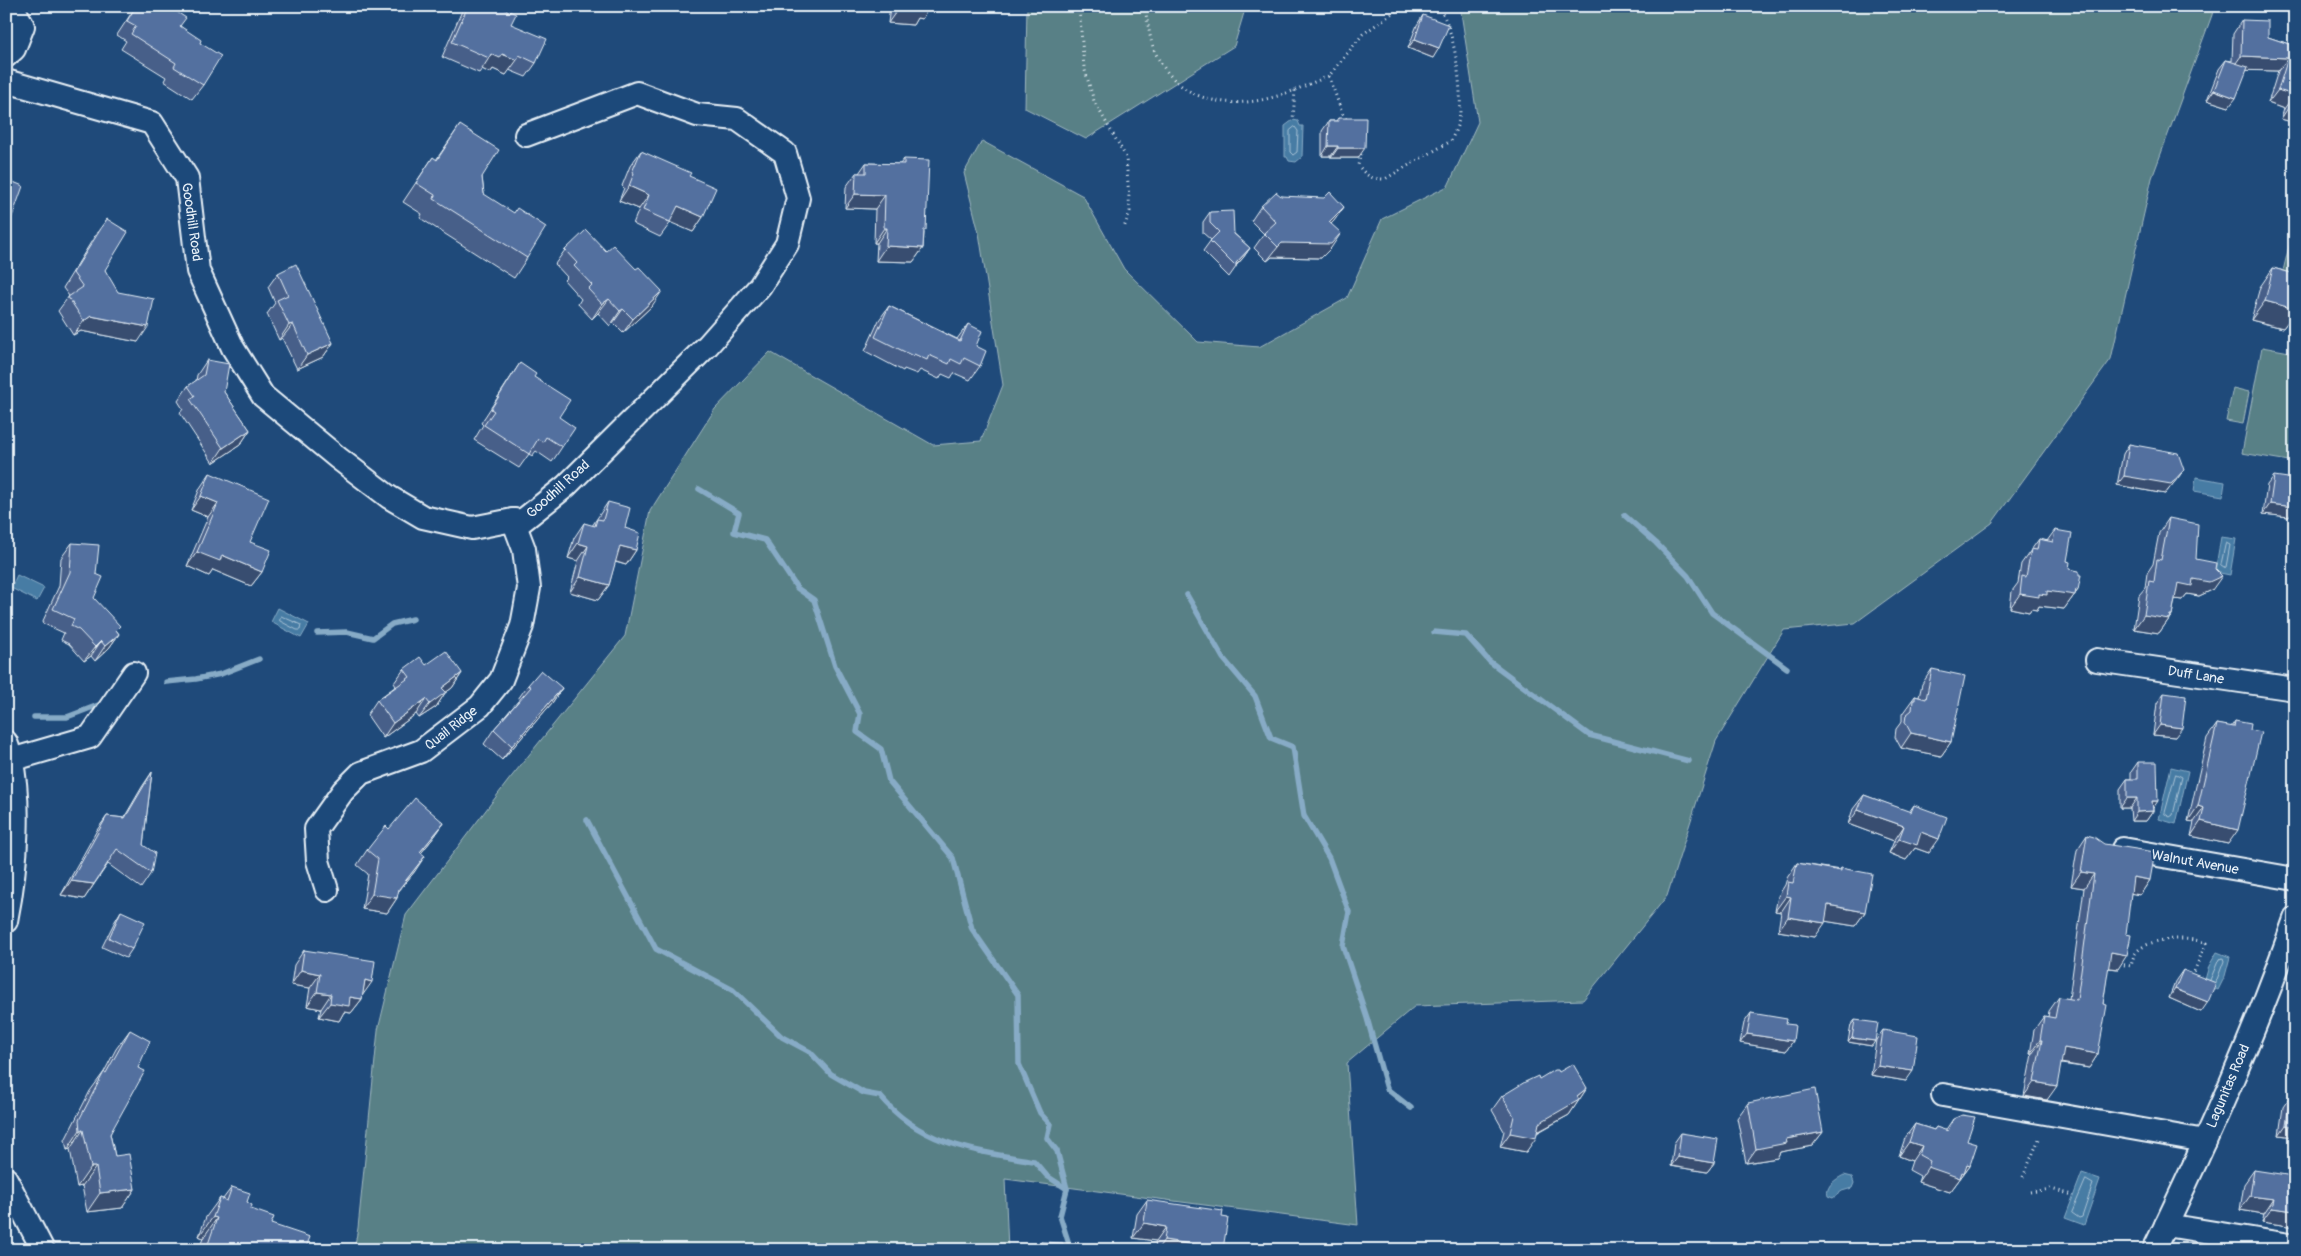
<svg xmlns="http://www.w3.org/2000/svg" width="2301" height="1256" font-family="Pangolin,sans-serif">
  <style>
    .green { fill: #598086; stroke: #a0b8bf }
    .water { fill: #477ca4; stroke: #87abc6 }
    .lines { fill: none; stroke-linecap: round; stroke-linejoin: round }
    .shore { stroke: #a8c2d6; stroke-width: 1 }
    .stream { stroke: #87abc6; stroke-width: 5.5 }
    .minor-casing { stroke: #e8f1f8; stroke-width: 26 }
    .path { stroke: #e8f1f8; stroke-width: 3; stroke-dasharray: 1 4; stroke-linecap: butt }
    .minor { stroke: #1f4a7a; stroke-width: 22 }
    .wall { fill: #475f89; stroke: #e8f1f8 }
    .shaded-wall { fill: #394e6f; stroke: #e8f1f8 }
    .building { fill: #526f9f; stroke: #e8f1f8 }
    .labels { text-anchor: middle; dominant-baseline: central; stroke-width: 4; stroke-linejoin: round; paint-order: stroke }
    .street-label { font-size: 14px; fill: #e8f1f8; stroke: #1f4a7a }
  </style>
  <rect width="100%" height="100%" fill="#1f4a7a"/>
  <filter id="ink" filterUnits="userSpaceOnUse"><feTurbulence type="fractalNoise" baseFrequency=".02" numOctaves="2"/><feDisplacementMap in="SourceGraphic" scale="10" xChannelSelector="R" yChannelSelector="G"/><feConvolveMatrix kernelMatrix="1 2 1 2 8 2 1 2 1" color-interpolation-filters="sRGB"/></filter>
  <g filter="url(#ink)">
    <g class="green">
      <path d="M1027,6H1246L1234,46L1086,139L1025,108Z"/>
      <path d="M1460,6H2214L2212,15L2152,178L2111,359L1992,523L1855,623L1784,630L1716,741L1667,896L1583,1000L1415,1006L1347,1063L1358,1225L1005,1179L1008,1250H354L358,1228L378,1030L406,915L508,781L625,636L650,511L715,409L770,352L933,445L981,441L1003,385L979,233L964,173L982,141L1083,196L1124,269L1198,342L1259,347L1347,298L1382,219L1448,186L1478,122Z"/>
      <path d="M2295,222V282L2281,279Z"/>
      <path d="M2262,347L2295,353V462L2242,453Z"/>
      <path d="M2233,388L2249,392L2243,424L2226,421Z"/>
    </g>
    <g class="water">
      <path d="M1293,120L1298,121L1300,126H1303L1302,157L1296,162L1289,161L1287,157H1285V126Z"/>
      <path d="M2196,477L2225,482L2223,496L2194,491Z"/>
      <path d="M2221,537L2236,539L2230,575L2215,572Z"/>
      <path d="M17,575L44,588L37,601L11,588Z"/>
      <path d="M278,608L309,624L301,638L271,622Z"/>
      <path d="M2171,767L2188,771L2176,824L2159,819Z"/>
      <path d="M2217,952L2230,957L2225,976L2218,990L2204,983L2209,966Z"/>
      <path d="M2082,1173L2100,1179L2084,1225L2065,1218Z"/>
      <path d="M1844,1175L1852,1177L1854,1183L1852,1188L1842,1191L1833,1198L1828,1196C1825,1186 1836,1179 1844,1175Z"/>
    </g>
    <g class="lines">
      <g class="shore">
        <path d="M1295,127L1298,131L1297,152L1293,155L1290,152V131Z"/>
        <path d="M2226,543L2230,545L2226,567L2224,568L2221,566Z"/>
        <path d="M281,616L301,625L300,630H297L280,621Z"/>
        <path d="M2176,774L2182,777L2173,815L2170,817L2165,814Z"/>
        <path d="M2210,980L2219,959L2223,958L2224,961L2216,982"/>
        <path d="M2086,1180L2093,1184L2082,1217L2079,1218L2072,1213Z"/>
      </g>
      <g class="stream">
        <path d="M699,489L739,513L734,532L765,540L797,588L814,600L835,666L860,714L857,732L881,749L889,781L953,858L972,929L1018,995L1019,1064L1040,1113L1050,1124L1047,1138L1057,1151L1067,1189L1060,1216L1068,1241"/>
        <path d="M1624,515L1656,543L1688,576L1712,613L1787,668"/>
        <path d="M1187,595L1223,658L1255,696L1271,738L1293,747L1304,816L1329,858L1349,912L1343,946L1367,1018L1387,1089L1411,1108"/>
        <path d="M1434,632L1466,635L1489,661L1589,735L1689,761"/>
        <path d="M317,633L347,632L373,638L392,624L413,619"/>
        <path d="M166,682L196,679L221,674L259,659"/>
        <path d="M34,717H67L101,704"/>
        <path d="M587,820L656,949L733,990L782,1037L810,1052L831,1074L864,1093L880,1096C920,1145 975,1151 1034,1161L1047,1176L1067,1189"/>
      </g>
      <g class="minor-casing">
        <g id="minor">
          <path d="M6,7L15,11L23,26L14,49L6,56"/>
          <path d="M6,81L152,123L187,178L198,271L233,348L263,396L338,458L389,497L423,517L472,528L513,520L522,521L566,486L708,345L760,286L787,244L798,198L785,153L737,119L697,115L637,93L526,135"/>
          <path d="M2097,660L2295,689"/>
          <path d="M6,742C24,790 16,871 6,921"/>
          <path d="M11,760L90,737L134,673"/>
          <path d="M2123,849L2295,879"/>
          <path d="M327,890L318,861L316,829L343,791L361,773L421,751L480,706L501,680L522,626L529,588L524,549L513,520"/>
          <path d="M1943,1095L2205,1141"/>
          <path d="M6,1179L43,1250"/>
          <path d="M2166,1225L2295,1246"/>
          <path d="M2154,1250C2206,1142 2256,1032 2295,919"/>
        </g>
      </g>
      <g class="path">
        <path d="M1079,6L1084,67L1094,101L1126,157L1130,211L1124,228"/>
        <path d="M1144,6C1148,20 1149,38 1155,52C1182,110 1242,111 1295,90L1293,120"/>
        <path d="M1329,76L1342,113L1346,119"/>
        <path d="M1295,90L1329,76L1363,34L1403,6"/>
        <path d="M1362,149L1358,165C1366,176 1371,179 1385,179L1451,141C1455,131 1460,121 1460,111C1462,87 1454,23 1437,6"/>
        <path d="M2119,964L2131,966C2132,962 2133,957 2135,954C2146,937 2189,936 2206,943L2192,977"/>
        <path d="M2023,1177L2039,1139"/>
        <path d="M2030,1192L2051,1189L2073,1195"/>
      </g>
      <use href="#minor" class="minor"/>
    </g>
    <g class="wall">
      <path d="M136,6H154L180,26L200,43L203,85L192,99L164,81L166,77L121,49L126,41L117,35Z"/>
      <path d="M464,6H504L511,24L536,63L526,77L509,70L506,75L493,69L490,73L482,69L479,73L442,57Z"/>
      <path d="M890,6H930L922,19L917,18L913,25L888,23Z"/>
      <path d="M1423,15L1433,58L1408,48L1417,25Z"/>
      <path d="M2242,20L2268,37L2295,46V123L2281,119L2284,109L2268,103L2278,71L2246,70L2229,107L2207,100L2219,69L2226,60L2232,61L2233,34Z"/>
      <path d="M1338,118L1358,158H1331V156H1322V131L1329,121H1336Z"/>
      <path d="M460,125L482,177L484,194L527,258L514,278L420,218L422,214L403,202L433,157L436,160Z"/>
      <path d="M641,151L689,176L703,217L693,232L671,222L660,237L633,224L639,209L619,201L624,188L622,186L630,166Z"/>
      <path d="M904,159L924,233L923,248L913,262L876,261L877,243H874L875,209L845,208L846,187L856,173H859L866,163L900,164Z"/>
      <path d="M1281,196L1344,207L1331,224V248L1321,258L1272,257L1267,261L1254,248L1264,234L1251,221L1261,206Z"/>
      <path d="M1210,212L1250,248L1243,258L1236,266V267L1229,277L1203,251L1211,240L1203,233V222Z"/>
      <path d="M107,219L105,270L138,342L81,331L73,335L58,311L69,296L63,288L96,234Z"/>
      <path d="M565,250L652,306L623,333L613,323L610,326L598,313L592,319L578,304L581,299L564,280L567,277L555,264Z"/>
      <path d="M2273,268L2295,274V312L2283,328L2251,320L2260,287Z"/>
      <path d="M278,273L333,343L323,357L297,369L282,338L279,340L267,314L275,303L268,287Z"/>
      <path d="M889,306L957,339L968,324L976,346L980,366L970,380L954,373L951,378L942,374L939,379L920,370L917,374L904,369L903,371L865,351L879,320Z"/>
      <path d="M207,360L224,392L250,430L240,445L213,463L180,413L183,409L178,401L188,386L196,381L197,375Z"/>
      <path d="M520,363L534,377L559,417L562,447L552,462L536,451L532,456L529,454L519,468L474,440L483,425L481,423Z"/>
      <path d="M2129,444L2184,470L2177,479L2165,494L2117,485L2123,454Z"/>
      <path d="M210,473L250,542L262,572L251,586L213,570L209,576L187,566L208,517L191,510L200,488Z"/>
      <path d="M2274,476L2289,517L2263,514L2267,485Z"/>
      <path d="M608,502L625,528L636,550L626,565L615,562L609,585L598,600L570,592L578,561L568,558L574,538L584,523L592,526Z"/>
      <path d="M2169,518L2196,559L2212,590L2199,596L2187,594L2182,600L2175,599L2172,615L2159,633L2134,629L2139,595L2145,588L2147,573L2153,564L2159,533Z"/>
      <path d="M2055,530L2067,561L2069,569L2078,590L2064,609L2039,606L2037,610L2031,609L2029,612L2010,608L2012,591L2018,583L2021,564L2039,539L2047,541Z"/>
      <path d="M72,543L94,598L119,634L109,648L95,661L91,656L84,661L69,644L61,640L64,633L42,623L59,586L61,558Z"/>
      <path d="M426,665L462,673L452,688L445,693L436,707L419,718L416,714L383,738L367,715L377,700L396,686L394,683L404,669Z"/>
      <path d="M1932,669L1951,742L1941,756L1901,748L1895,737L1896,729L1902,721V714L1915,696L1919,697L1922,684Z"/>
      <path d="M528,685L562,688L552,703L502,760L484,744L494,729L519,700L518,699Z"/>
      <path d="M2164,693L2175,737L2153,735L2157,703Z"/>
      <path d="M2235,721L2250,730L2228,844L2191,836L2194,822L2188,821L2207,738L2217,724L2231,727Z"/>
      <path d="M2138,762L2153,809V811L2146,821H2131L2130,808H2120V789L2127,779H2131V772Z"/>
      <path d="M152,772L143,845L151,873L141,888L108,864L84,899L61,895L97,830L107,816L124,818L142,787Z"/>
      <path d="M1864,795L1909,812L1914,805L1929,853L1915,848L1906,860L1889,853L1894,841L1848,824L1853,809Z"/>
      <path d="M444,823L434,837L421,853L415,871L398,892L397,898L387,913L362,909L368,874L357,865L367,850L389,829Z"/>
      <path d="M2087,835L2150,880L2140,895L2131,893L2118,969L2108,968L2103,1004L2098,1054L2089,1068L2061,1064L2047,1100L2024,1096L2032,1054H2030L2034,1030L2044,1016L2048,1017L2049,1011L2059,997L2069,999L2084,888L2071,886L2077,850Z"/>
      <path d="M1797,863L1840,870L1841,868L1865,912L1855,926L1825,921L1815,937L1778,931L1781,912L1775,911L1778,896L1785,885L1787,878Z"/>
      <path d="M121,911L132,949L126,958L102,947L115,921Z"/>
      <path d="M304,950L362,996V999L351,1013L344,1012L339,1021L319,1017L321,1009L307,1006L310,988L291,985L294,965Z"/>
      <path d="M2183,970L2201,1012L2169,998L2176,980Z"/>
      <path d="M1751,1013L1786,1024L1793,1041L1786,1051L1740,1043L1744,1023Z"/>
      <path d="M1855,1020L1872,1046L1848,1042L1851,1025Z"/>
      <path d="M130,1030L138,1068L110,1134L115,1156L135,1189L122,1208L87,1212L82,1186L77,1187L70,1149L67,1150L65,1140L90,1091L104,1072L116,1049Z"/>
      <path d="M1883,1030L1906,1081L1871,1075L1876,1040Z"/>
      <path d="M1559,1072L1587,1088L1569,1115L1537,1133L1526,1152L1500,1147L1504,1131L1492,1110L1502,1096L1539,1079Z"/>
      <path d="M2290,1097L2295,1137L2279,1135L2283,1107Z"/>
      <path d="M1748,1103L1823,1132L1812,1146L1780,1152L1777,1158L1746,1163L1737,1118Z"/>
      <path d="M1953,1119L1967,1141L1970,1165L1950,1192L1918,1182L1920,1176L1909,1170L1912,1161L1899,1156L1905,1138L1915,1124L1934,1130L1936,1127L1945,1131Z"/>
      <path d="M1681,1133L1714,1163L1707,1172L1671,1166L1674,1143Z"/>
      <path d="M2254,1170L2291,1187H2295V1227L2262,1222L2264,1214L2240,1210L2244,1184Z"/>
      <path d="M232,1187L247,1202L251,1209L271,1224L305,1250H199L203,1238L199,1236L206,1217L220,1198L223,1199Z"/>
      <path d="M1147,1200L1223,1250H1155L1156,1241L1133,1238L1137,1214Z"/>
      <path d="M1041,1242L1062,1250H1036Z"/>
    </g>
    <g class="shaded-wall">
      <path d="M921,6H930L922,19L917,18L913,25L888,23L898,9Z"/>
      <path d="M1415,39L1439,48L1433,58L1408,48Z"/>
      <path d="M491,54H502L517,60L506,75L493,69L490,73L482,69L489,58Z"/>
      <path d="M2241,56L2288,58L2278,71L2231,70Z"/>
      <path d="M2214,90L2236,98L2229,107L2207,100Z"/>
      <path d="M2278,90L2294,95L2284,109L2268,103Z"/>
      <path d="M2290,105L2295,107V123L2281,119Z"/>
      <path d="M1328,146H1338L1331,156H1322Z"/>
      <path d="M1338,148H1365L1358,158H1331Z"/>
      <path d="M629,186L649,195L639,209L619,201Z"/>
      <path d="M855,194L885,195L875,209L845,208Z"/>
      <path d="M678,206L703,217L693,232L667,221Z"/>
      <path d="M1344,207L1334,221L1319,236L1329,222Z"/>
      <path d="M6,216L12,217L6,225Z"/>
      <path d="M884,228H887L877,243H874Z"/>
      <path d="M1341,233L1331,248L1321,258L1272,257L1267,261L1278,247L1282,243Z"/>
      <path d="M886,246L923,248L913,262L876,261Z"/>
      <path d="M1250,248L1243,258L1235,266L1236,263Z"/>
      <path d="M662,291L652,306L623,333L633,319Z"/>
      <path d="M609,299L598,313L592,319L602,304Z"/>
      <path d="M2265,301L2295,309V312L2283,328L2251,320Z"/>
      <path d="M623,309L613,323L610,326L620,311Z"/>
      <path d="M91,316L148,327L138,342L81,331L73,335L84,321Z"/>
      <path d="M293,324L282,338L279,340L289,325Z"/>
      <path d="M333,343L323,357L297,369L307,355Z"/>
      <path d="M250,430L240,445L213,463L223,448Z"/>
      <path d="M2184,470L2177,479L2165,494L2117,485L2124,476Z"/>
      <path d="M201,496L218,503L208,517L191,510Z"/>
      <path d="M2270,504L2295,507V509L2289,517L2263,514Z"/>
      <path d="M578,543L588,546L578,561L568,558Z"/>
      <path d="M620,546L636,550L626,565L610,560Z"/>
      <path d="M197,552L222,555L262,572L251,586L213,570L209,576L187,566Z"/>
      <path d="M2222,576L2212,590L2199,596L2187,594L2182,600L2167,598L2178,583L2193,579Z"/>
      <path d="M580,577L609,585L598,600L570,592Z"/>
      <path d="M2076,589L2078,590L2064,609L2039,606L2037,610L2031,609L2029,612L2010,608L2020,594H2039L2047,591Z"/>
      <path d="M2144,615H2172L2159,633L2134,629Z"/>
      <path d="M119,634L109,648L95,661L105,646Z"/>
      <path d="M101,641L91,656L84,661L95,647Z"/>
      <path d="M462,673L452,688L445,693L436,707L419,718L442,688Z"/>
      <path d="M562,688L552,703L502,760L512,746Z"/>
      <path d="M426,699L416,714L383,738L393,723Z"/>
      <path d="M2160,725L2182,728L2175,737L2153,735Z"/>
      <path d="M1911,733L1951,742L1941,756L1901,748Z"/>
      <path d="M2127,798H2137L2130,808H2120Z"/>
      <path d="M2152,801H2158L2151,811Z"/>
      <path d="M2198,806L2204,808L2194,822L2188,821Z"/>
      <path d="M1858,810L1904,826L1894,841L1848,824Z"/>
      <path d="M2153,811L2146,821H2131L2137,812Z"/>
      <path d="M2201,821L2238,830L2228,844L2191,836Z"/>
      <path d="M444,823L434,837L410,867L420,852Z"/>
      <path d="M1921,832L1939,839L1929,853L1915,848L1906,860L1889,853L1899,839Z"/>
      <path d="M425,856L415,871L393,898H397L387,913L362,909L372,894L399,889Z"/>
      <path d="M2081,872L2094,874L2084,888L2071,886Z"/>
      <path d="M2133,877L2150,880L2140,895L2123,892Z"/>
      <path d="M71,881L94,884L84,899L61,895Z"/>
      <path d="M1786,896L1791,897L1781,912L1775,911Z"/>
      <path d="M1828,905L1865,912L1855,926L1818,920Z"/>
      <path d="M1788,917L1825,923L1815,937L1778,931Z"/>
      <path d="M2111,952L2127,955L2118,969L2101,967Z"/>
      <path d="M301,970L320,974L310,988L291,985Z"/>
      <path d="M365,980L372,982L362,996Z"/>
      <path d="M2175,989L2208,1002L2201,1012L2169,998Z"/>
      <path d="M317,992L331,994L321,1009L307,1006Z"/>
      <path d="M350,997L362,999L351,1013L344,1012L339,1021L319,1017L330,1003Z"/>
      <path d="M1747,1034L1793,1041L1786,1051L1740,1043Z"/>
      <path d="M1852,1038L1875,1041L1872,1046L1848,1042Z"/>
      <path d="M2040,1040H2042L2032,1054H2030Z"/>
      <path d="M2064,1048L2098,1054L2089,1068L2055,1062Z"/>
      <path d="M1878,1066L1913,1071L1906,1081L1871,1075Z"/>
      <path d="M2034,1082L2057,1086L2047,1100L2024,1096Z"/>
      <path d="M1587,1088L1569,1115L1530,1136L1536,1138L1526,1152L1500,1147L1510,1133L1539,1123L1577,1096Z"/>
      <path d="M2286,1125L2295,1127V1137L2279,1135Z"/>
      <path d="M80,1130H83L70,1149L67,1150Z"/>
      <path d="M1823,1132L1812,1146L1780,1152L1777,1158L1746,1163L1756,1149L1786,1139Z"/>
      <path d="M1909,1142L1922,1146L1912,1161L1899,1156Z"/>
      <path d="M1678,1157L1714,1163L1707,1172L1671,1166Z"/>
      <path d="M1967,1164L1970,1165L1950,1192L1918,1182L1928,1167Z"/>
      <path d="M91,1167H96L82,1186L77,1187Z"/>
      <path d="M135,1189L122,1208L87,1212L100,1193Z"/>
      <path d="M2250,1196L2274,1199L2264,1214L2240,1210Z"/>
      <path d="M2272,1208L2295,1211V1227L2262,1222Z"/>
      <path d="M213,1217L217,1218L203,1238L199,1236Z"/>
      <path d="M1144,1223L1166,1227L1156,1241L1133,1238Z"/>
      <path d="M1164,1240L1223,1250H1157Z"/>
    </g>
    <g class="building">
      <path d="M136,6H154L161,11L164,6H168L186,18L180,26L201,40L200,43L221,56L203,85L174,67L176,63L131,34L136,26L127,21Z"/>
      <path d="M468,6H504L506,7L505,9L516,14L511,24L547,39L536,63L519,55L517,60L502,54L500,58L491,54L489,58L452,42Z"/>
      <path d="M899,6H923V11L898,9Z"/>
      <path d="M1423,15L1449,25L1439,48L1415,39Z"/>
      <path d="M2242,20L2268,21V37L2295,46V107L2290,105L2294,95L2278,90L2288,58L2241,56Z"/>
      <path d="M2226,60L2248,67L2236,98L2214,90Z"/>
      <path d="M1338,118H1366L1365,148H1338V146H1328L1329,121H1339Z"/>
      <path d="M460,125L499,150L482,177L484,194L514,213L517,208L546,227L527,258L434,199L435,195L416,183L433,157L437,160Z"/>
      <path d="M641,151L691,173L689,176L716,188L703,217L678,206L670,222L643,210L649,195L629,186L634,173L632,172Z"/>
      <path d="M904,159L929,160L926,230H924L923,248L886,246L887,228H884L885,195L855,194L856,173H866V163L904,164Z"/>
      <path d="M6,179L23,186L12,217L6,216Z"/>
      <path d="M1276,192L1281,196L1324,198L1330,192L1344,207L1329,222L1341,233L1331,244L1282,243L1278,247L1264,233L1276,222L1261,206Z"/>
      <path d="M1233,211L1234,234L1250,248L1236,263V267L1210,241L1219,232L1210,223V212Z"/>
      <path d="M107,219L128,232L105,270L118,292L154,299L148,327L91,316L84,321L68,297L83,287L73,273Z"/>
      <path d="M586,230L606,251L613,245L636,269L639,267L662,291L633,319L623,309L620,311L609,299L602,304L588,289L592,285L574,266L577,263L565,250Z"/>
      <path d="M296,264L333,343L307,355L293,324L289,325L277,300L288,295L278,273Z"/>
      <path d="M2273,268L2295,274V309L2265,301Z"/>
      <path d="M889,306L960,341L968,324L982,331L976,346L986,351L980,366L964,358L961,364L951,359L949,364L929,355L927,360L914,354L913,356L875,337Z"/>
      <path d="M207,360L229,364L224,392L250,430L223,448L190,399L195,396L188,386L204,375Z"/>
      <path d="M520,363L536,374L534,377L570,400L559,417L575,428L562,447L546,437L543,442L538,439L529,454L484,425L494,411L491,409Z"/>
      <path d="M2129,444L2178,453L2184,470L2171,484L2124,476Z"/>
      <path d="M210,473L269,498L250,542L271,550L262,572L222,555L220,561L197,552L218,503L201,496Z"/>
      <path d="M2274,476L2295,479V507L2270,504Z"/>
      <path d="M608,502L630,508L625,528L640,533L636,550L620,546L609,585L580,577L588,546L578,543L584,523L595,526L597,519L603,520Z"/>
      <path d="M2169,518L2198,524L2196,559L2216,563L2215,569L2222,576L2209,582L2193,579L2192,586L2178,583L2172,615H2170L2169,619L2144,615L2149,581L2154,582L2157,559L2161,560Z"/>
      <path d="M2055,530L2072,533L2067,561L2070,562L2069,569L2079,571V575H2081L2078,590L2076,589L2075,595L2047,591V595L2039,594V597L2020,594L2022,576L2026,577L2031,549L2037,550L2039,539L2053,542Z"/>
      <path d="M72,543L99,545L96,574L103,577L94,598L120,626L116,630L119,634L105,646L101,641L95,647L79,630L71,626L74,619L53,609L70,572Z"/>
      <path d="M446,651L462,673L442,688L446,692L430,704L426,699L393,723L377,700L410,677L404,669L420,657L426,665Z"/>
      <path d="M1932,669L1965,676L1951,742L1911,733L1905,722L1906,715L1912,710L1913,700H1915V696L1926,699Z"/>
      <path d="M541,670L562,688L512,746L494,729L531,687L528,685Z"/>
      <path d="M2164,693L2186,696L2182,728L2160,725Z"/>
      <path d="M2235,721L2251,724L2250,730L2261,732L2238,830L2201,821L2204,808L2198,806L2217,724L2234,727Z"/>
      <path d="M2138,762H2157L2158,801H2152L2153,811L2137,812V798H2127V779H2138Z"/>
      <path d="M152,772L143,845L155,853L151,873L117,849L94,884L71,881L107,816L125,818Z"/>
      <path d="M1864,795L1911,812L1914,805L1947,817L1939,839L1921,832L1917,845L1899,839L1904,826L1858,810Z"/>
      <path d="M415,798L444,823L420,852L425,856L399,889L397,898L372,894L378,859L367,850L386,826L389,829Z"/>
      <path d="M2087,835L2094,837L2104,844L2155,852L2150,880L2133,877L2126,934L2131,935L2127,955L2111,952L2103,1004L2107,1005L2098,1054L2064,1048L2057,1086L2034,1082L2042,1040H2040L2044,1016L2055,1018L2059,997L2077,1000L2094,874L2081,872Z"/>
      <path d="M1797,863L1841,871V868L1872,874L1865,912L1828,905L1825,923L1788,917L1791,897L1786,896L1788,882L1793,883Z"/>
      <path d="M121,911L145,922L132,949L109,938Z"/>
      <path d="M304,950L375,961L372,982L365,980L362,999L350,997L349,1006L330,1003L331,994L317,992L320,974L301,970Z"/>
      <path d="M2183,970L2216,983L2208,1002L2175,989Z"/>
      <path d="M1751,1013L1787,1019L1786,1024L1795,1025L1793,1041L1747,1034Z"/>
      <path d="M1855,1020L1878,1023L1875,1041L1852,1038Z"/>
      <path d="M130,1030L150,1041L138,1068L145,1071L110,1134L115,1156L129,1154L135,1189L100,1193L96,1167H91L83,1130H80L79,1120L104,1072L106,1073Z"/>
      <path d="M1883,1030L1918,1036L1913,1071L1878,1066Z"/>
      <path d="M1573,1064L1587,1088L1577,1096L1579,1100L1539,1123L1536,1138L1510,1133L1514,1116L1502,1096L1525,1082L1538,1076L1539,1079L1554,1070H1558L1559,1072Z"/>
      <path d="M1815,1089L1823,1132L1786,1139L1787,1143L1756,1149L1748,1103Z"/>
      <path d="M2290,1097L2295,1098V1127L2286,1125Z"/>
      <path d="M1962,1115L1975,1117L1967,1141L1977,1144L1970,1165L1967,1164L1964,1173L1962,1172L1960,1178L1928,1167L1930,1161L1919,1155L1922,1146L1909,1142L1915,1124L1934,1130L1936,1127L1948,1131L1953,1119Z"/>
      <path d="M1681,1133L1718,1139L1714,1163L1678,1157Z"/>
      <path d="M2254,1170L2293,1176L2291,1187H2295V1211L2272,1208L2274,1199L2250,1196Z"/>
      <path d="M232,1187L250,1193L247,1202L252,1205L251,1209L274,1217L271,1224L310,1237L305,1250H206L217,1218L213,1217L220,1198L227,1201Z"/>
      <path d="M1147,1200L1223,1211L1222,1217L1228,1218L1223,1249L1164,1240L1166,1227L1144,1223Z"/>
      <path d="M1041,1242L1063,1243L1062,1250H1041Z"/>
    </g>
  </g>
  <g class="labels">
    <g class="street-label">
      <text transform="translate(192 222) rotate(82)">Goodhill Road</text>
      <text transform="translate(558 489) rotate(-42)">Goodhill Road</text>
      <text transform="translate(2196 675) rotate(9)">Duff Lane</text>
      <text transform="translate(451 728) rotate(-38)">Quail Ridge</text>
      <text transform="translate(2195 862) rotate(10)">Walnut Avenue</text>
      <text transform="translate(2228 1086) rotate(-67)">Lagunitas Road</text>
    </g>
  </g>
  <rect width="2301" height="1256" fill="none" stroke="#1f4a7a" stroke-width="25"/>
  <rect x="12" y="12" width="2276" height="1231" fill="none" stroke="#e8f1f8" stroke-width="2" filter="url(#ink)"/>
</svg>
